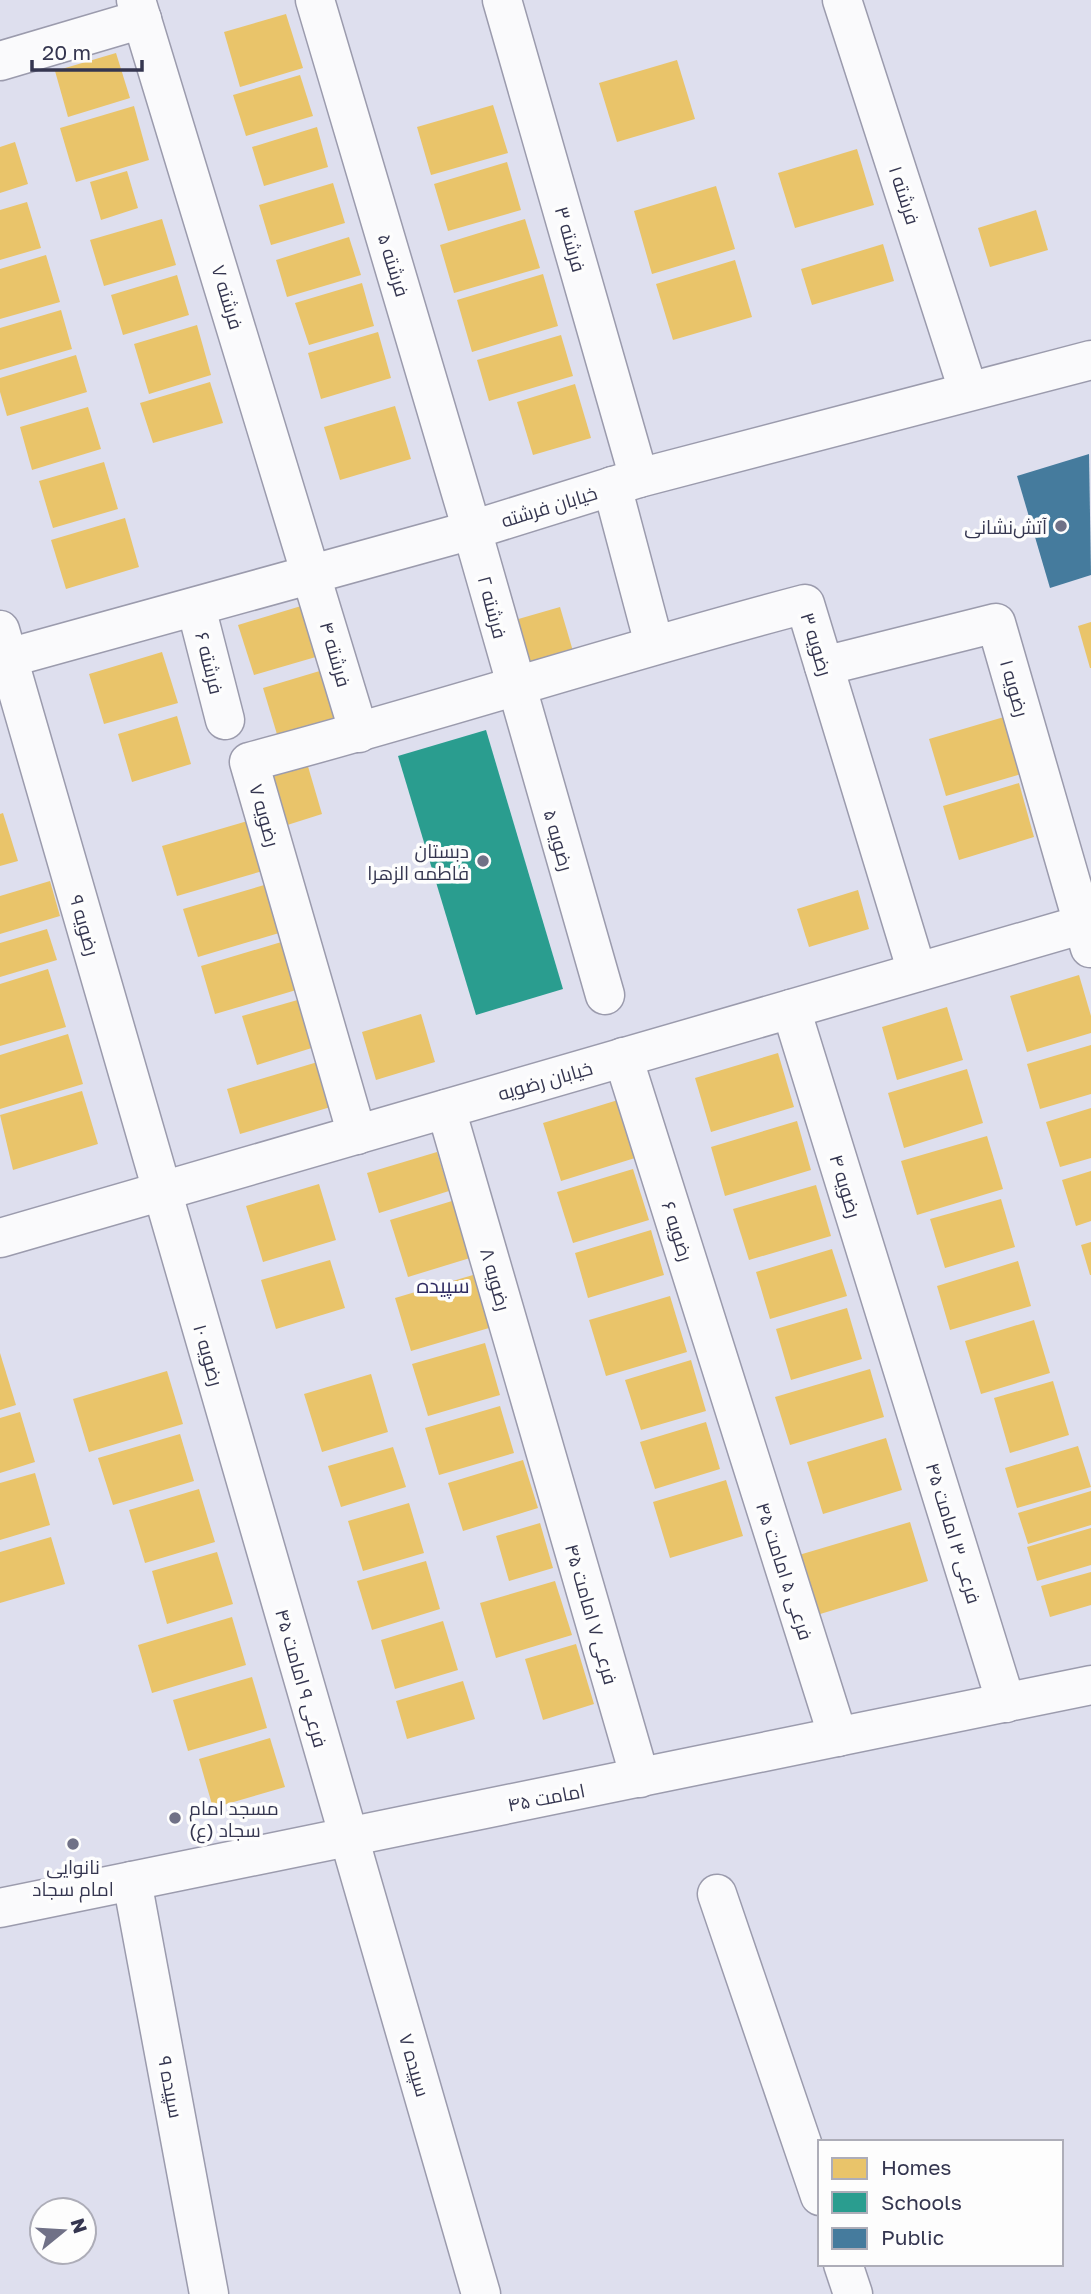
<svg xmlns="http://www.w3.org/2000/svg" width="1091" height="2294" font-family="'Golos Text',Cairo,sans-serif">
  <style>
    .homes { fill: #e9c46a }
    .schools { fill: #2a9d8f }
    .public { fill: #457b9d }
    .lines { fill: none; stroke-linecap: round; stroke-linejoin: round }
    .minor-casing { stroke: #9b9bad; stroke-width: 41 }
    .minor { stroke: #fafafc; stroke-width: 38 }
    .poi-dot { fill: #707187; stroke: #fdfdfd; stroke-width: 2.5 }
    .labels { text-anchor: middle; dominant-baseline: central; stroke-width: 7; stroke-linejoin: round; paint-order: stroke }
    .street-label { font-size: 19px; fill: #353650; stroke: #fdfdfd }
    .poi-label { font-size: 19px; fill: #353650; stroke: #fdfdfd; text-anchor: end }
    .neighbourhood-label { font-size: 21px; fill: #302c62; stroke: #fdfdfd }
  </style>
  <rect width="100%" height="100%" fill="#dedfee"/>
  <g class="homes">
    <path d="M286,14L303,68L240,87L224,32Z"/>
    <path d="M116,53L130,98L68,117L55,71Z"/>
    <path d="M677,60L695,119L617,142L599,83Z"/>
    <path d="M300,75L313,116L246,136L233,95Z"/>
    <path d="M493,105L508,153L431,175L417,127Z"/>
    <path d="M134,106L149,160L76,182L60,128Z"/>
    <path d="M317,127L328,167L264,186L252,147Z"/>
    <path d="M15,142L28,184L0,193V147Z"/>
    <path d="M857,149L874,205L795,228L778,173Z"/>
    <path d="M507,162L521,210L448,231L434,184Z"/>
    <path d="M127,171L138,208L101,220L90,182Z"/>
    <path d="M333,183L345,223L271,245L259,205Z"/>
    <path d="M716,186L735,249L652,274L634,211Z"/>
    <path d="M27,202L41,248L0,260V210Z"/>
    <path d="M1036,210L1048,250L990,267L978,228Z"/>
    <path d="M162,219L176,265L104,286L90,240Z"/>
    <path d="M525,219L540,268L454,293L440,245Z"/>
    <path d="M349,237L361,275L287,297L276,260Z"/>
    <path d="M883,244L894,281L812,305L801,269Z"/>
    <path d="M46,255L60,302L0,319V269Z"/>
    <path d="M735,260L752,317L673,340L656,284Z"/>
    <path d="M543,274L558,326L472,352L457,300Z"/>
    <path d="M177,275L189,315L123,335L111,295Z"/>
    <path d="M362,283L374,326L309,345L295,303Z"/>
    <path d="M61,310L72,349L0,370V328Z"/>
    <path d="M197,325L211,375L149,394L134,344Z"/>
    <path d="M378,332L391,378L321,399L308,353Z"/>
    <path d="M561,335L573,376L489,401L477,360Z"/>
    <path d="M76,355L87,392L7,416L0,392V378Z"/>
    <path d="M210,382L223,423L153,443L140,403Z"/>
    <path d="M575,384L591,438L533,455L517,402Z"/>
    <path d="M395,406L411,459L340,480L324,427Z"/>
    <path d="M88,407L101,449L32,470L20,427Z"/>
    <path d="M104,462L118,509L53,528L39,481Z"/>
    <path d="M125,518L139,567L66,589L51,540Z"/>
    <path d="M311,603L326,654L254,675L238,625Z"/>
    <path d="M560,607L575,658L523,674L508,622Z"/>
    <path d="M1091,622V668H1090L1078,626Z"/>
    <path d="M162,652L178,703L104,724L89,674Z"/>
    <path d="M333,667L349,721L279,741L263,688Z"/>
    <path d="M177,716L191,764L132,782L118,734Z"/>
    <path d="M1004,717L1021,774L946,796L929,739Z"/>
    <path d="M307,763L322,814L281,827L266,776Z"/>
    <path d="M1019,783L1034,837L959,860L943,806Z"/>
    <path d="M3,813L18,861L0,866V814Z"/>
    <path d="M251,820L266,870L177,896L162,846Z"/>
    <path d="M50,881L60,916L0,934V896Z"/>
    <path d="M271,883L286,931L198,957L183,909Z"/>
    <path d="M858,890L869,929L809,947L797,909Z"/>
    <path d="M47,929L57,960L0,977V943Z"/>
    <path d="M288,940L303,988L215,1014L201,966Z"/>
    <path d="M48,969L66,1027L0,1046V984Z"/>
    <path d="M1079,975L1091,1016V1033L1027,1052L1010,996Z"/>
    <path d="M301,999L315,1047L257,1065L242,1016Z"/>
    <path d="M947,1007L963,1060L897,1080L882,1027Z"/>
    <path d="M421,1014L435,1062L376,1080L362,1032Z"/>
    <path d="M68,1034L83,1084L0,1109V1055Z"/>
    <path d="M1091,1045V1094L1040,1109L1027,1064Z"/>
    <path d="M778,1053L794,1107L711,1132L695,1078Z"/>
    <path d="M321,1061L334,1106L240,1134L227,1089Z"/>
    <path d="M967,1069L983,1123L904,1148L888,1093Z"/>
    <path d="M82,1091L98,1144L13,1170L0,1115Z"/>
    <path d="M618,1100L635,1158L561,1181L543,1123Z"/>
    <path d="M1091,1108V1158L1060,1167L1046,1122Z"/>
    <path d="M797,1121L811,1170L725,1196L711,1147Z"/>
    <path d="M987,1136L1003,1189L917,1215L901,1161Z"/>
    <path d="M437,1152L449,1191L379,1213L367,1173Z"/>
    <path d="M633,1169L649,1220L573,1243L557,1192Z"/>
    <path d="M1091,1171V1221L1076,1226L1062,1180Z"/>
    <path d="M319,1184L336,1240L263,1262L246,1206Z"/>
    <path d="M816,1185L831,1236L749,1260L733,1209Z"/>
    <path d="M1001,1199L1015,1247L945,1268L930,1219Z"/>
    <path d="M452,1201L470,1258L408,1277L390,1220Z"/>
    <path d="M651,1230L664,1275L588,1298L575,1253Z"/>
    <path d="M1091,1242V1275H1090L1081,1245Z"/>
    <path d="M832,1249L847,1296L770,1319L756,1272Z"/>
    <path d="M330,1260L345,1308L276,1329L261,1280Z"/>
    <path d="M1018,1261L1031,1306L950,1330L937,1286Z"/>
    <path d="M473,1275L489,1328L411,1351L395,1298Z"/>
    <path d="M670,1296L687,1352L606,1376L589,1320Z"/>
    <path d="M847,1308L862,1359L791,1380L776,1329Z"/>
    <path d="M1034,1320L1050,1373L981,1394L965,1341Z"/>
    <path d="M485,1343L500,1395L428,1416L412,1364Z"/>
    <path d="M0,1353L16,1405L0,1410Z"/>
    <path d="M691,1360L706,1411L641,1430L625,1380Z"/>
    <path d="M870,1369L884,1417L790,1445L775,1397Z"/>
    <path d="M167,1371L183,1424L89,1452L73,1399Z"/>
    <path d="M371,1374L388,1432L322,1452L304,1394Z"/>
    <path d="M1053,1381L1069,1435L1010,1453L994,1398Z"/>
    <path d="M500,1406L514,1453L439,1475L425,1428Z"/>
    <path d="M20,1412L35,1462L0,1473V1418Z"/>
    <path d="M706,1422L720,1469L655,1489L640,1442Z"/>
    <path d="M180,1434L194,1481L113,1505L98,1458Z"/>
    <path d="M886,1438L902,1490L823,1514L807,1462Z"/>
    <path d="M1078,1446L1091,1487L1017,1508L1005,1468Z"/>
    <path d="M393,1447L406,1487L341,1507L328,1466Z"/>
    <path d="M523,1460L538,1508L463,1531L448,1483Z"/>
    <path d="M35,1473L50,1525L0,1540V1483Z"/>
    <path d="M726,1480L743,1536L670,1558L653,1502Z"/>
    <path d="M199,1489L215,1542L145,1563L129,1510Z"/>
    <path d="M1091,1491V1525L1028,1544L1018,1513Z"/>
    <path d="M409,1503L424,1553L363,1571L348,1521Z"/>
    <path d="M910,1522L928,1581L817,1615L799,1555Z"/>
    <path d="M540,1523L553,1568L509,1581L496,1536Z"/>
    <path d="M1091,1528V1565L1037,1581L1027,1547Z"/>
    <path d="M51,1537L65,1584L0,1603V1552Z"/>
    <path d="M217,1552L233,1604L167,1624L152,1571Z"/>
    <path d="M426,1561L440,1609L372,1630L357,1581Z"/>
    <path d="M1091,1572V1605L1050,1617L1041,1586Z"/>
    <path d="M555,1581L572,1635L496,1658L480,1603Z"/>
    <path d="M232,1617L246,1665L152,1693L138,1645Z"/>
    <path d="M443,1621L458,1670L395,1689L381,1640Z"/>
    <path d="M576,1644L594,1704L543,1720L525,1659Z"/>
    <path d="M252,1677L267,1728L188,1751L173,1700Z"/>
    <path d="M463,1681L475,1719L407,1739L396,1701Z"/>
    <path d="M270,1738L285,1787L213,1808L199,1759Z"/>
  </g>
  <path class="schools" d="M486,730L563,989L476,1015L398,756Z"/>
  <path class="public" d="M1089,454L1091,575L1050,588L1017,476Z"/>
  <g class="lines">
    <g class="minor-casing">
      <g id="minor">
        <path d="M136,0L359,733"/>
        <path d="M315,0L472,530L605,995"/>
        <path d="M502,0L639,478"/>
        <path d="M842,0L968,390"/>
        <path d="M0,61L142,19"/>
        <path d="M612,486L654,644"/>
        <path d="M196,607L225,720"/>
        <path d="M0,630L481,2294"/>
        <path d="M8,658L472,530L639,478L1091,360"/>
        <path d="M824,666L996,623L1090,948"/>
        <path d="M791,1009L1006,1703"/>
        <path d="M623,1057L838,1737"/>
        <path d="M446,1109L640,1778"/>
        <path d="M357,1135L249,762C435,713 618,653 805,604L917,972"/>
        <path d="M0,1238L1091,922"/>
        <path d="M132,1881L209,2294"/>
        <path d="M717,1894L820,2196"/>
        <path d="M0,1908L1091,1685"/>
        <path d="M843,2264L853,2294"/>
      </g>
    </g>
    <use href="#minor" class="minor"/>
  </g>
  <g class="poi-dot">
    <circle cx="1061" cy="526" r="7"/>
    <circle cx="483" cy="861" r="7"/>
    <circle cx="175" cy="1818" r="7"/>
    <circle cx="73" cy="1844" r="7"/>
  </g>
  <g class="labels">
    <g class="street-label">
      <text transform="translate(905 195) rotate(72)">فرشته ۱</text>
      <text transform="translate(571 239) rotate(74)">فرشته ۳</text>
      <text transform="translate(394 265) rotate(73)">فرشته ۵</text>
      <text transform="translate(228 297) rotate(73)">فرشته ۷</text>
      <text transform="translate(549 506) rotate(-17)">خیابان فرشته</text>
      <text transform="translate(493 607) rotate(75)">فرشته ۲</text>
      <text transform="translate(817 644) rotate(73)">رضویه ۳</text>
      <text transform="translate(336 654) rotate(74)">فرشته ۴</text>
      <text transform="translate(210 663) rotate(76)">فرشته ۶</text>
      <text transform="translate(1015 688) rotate(74)">رضویه ۱</text>
      <text transform="translate(265 815) rotate(74)">رضویه ۷</text>
      <text transform="translate(559 840) rotate(74)">رضویه ۵</text>
      <text transform="translate(85 925) rotate(74)">رضویه ۹</text>
      <text transform="translate(545 1080) rotate(-16)">خیابان رضویه</text>
      <text transform="translate(846 1186) rotate(73)">رضویه ۴</text>
      <text transform="translate(678 1231) rotate(72)">رضویه ۶</text>
      <text transform="translate(496 1279) rotate(74)">رضویه ۸</text>
      <text transform="translate(209 1355) rotate(74)">رضویه ۱۰</text>
      <text transform="translate(954 1533) rotate(73)">فرعی ۳ امامت ۴۵</text>
      <text transform="translate(785 1571) rotate(72)">فرعی ۵ امامت ۴۵</text>
      <text transform="translate(592 1614) rotate(74)">فرعی ۷ امامت ۴۵</text>
      <text transform="translate(302 1678) rotate(74)">فرعی ۹ امامت ۴۵</text>
      <text transform="translate(546 1797) rotate(-11)">امامت ۴۵</text>
      <text transform="translate(415 2065) rotate(74)">سپیده ۷</text>
      <text transform="translate(171 2087) rotate(79)">سپیده ۹</text>
    </g>
    <g class="poi-label">
      <text x="1047" y="526">آتش‌نشانی</text>
      <text x="469" y="850">دبستان<tspan x="469" dy="22">فاطمه الزهرا</tspan></text>
      <text x="189" y="1807" text-anchor="start">مسجد امام<tspan x="189" dy="22">سجاد (ع)</tspan></text>
      <text x="73" y="1866" text-anchor="middle">نانوایی<tspan x="73" dy="22">امام سجاد</tspan></text>
    </g>
    <g class="neighbourhood-label">
      <text x="443" y="1285">سپیده</text>
    </g>
  </g>
  <rect x="818" y="2140" width="245" height="126" fill="#fdfdfd" stroke="#adadb8" stroke-width="2"/>
  <rect x="832" y="2158" width="35" height="21" fill="#e9c46a" stroke="#adadb8" stroke-width="2"/>
  <text x="881" y="2175" font-size="21" fill="#353650">Homes</text>
  <rect x="832" y="2192" width="35" height="21" fill="#2a9d8f" stroke="#adadb8" stroke-width="2"/>
  <text x="881" y="2210" font-size="21" fill="#353650">Schools</text>
  <rect x="832" y="2228" width="35" height="21" fill="#457b9d" stroke="#adadb8" stroke-width="2"/>
  <text x="881" y="2245" font-size="21" fill="#353650">Public</text>
  <g transform="translate(63 2231) rotate(72)"><circle r="33" fill="#fdfdfd" stroke="#adadb8" stroke-width="2"/>
  <path d="M0-5L12 26L0 18L-12 26Z" fill="#707187"/>
  <text y="-10" font-size="19" font-weight="bold" text-anchor="middle" fill="#353650">N</text>
  </g>
  <path d="M32 60v10h110v-10" fill="none" stroke="#353650" stroke-width="3.5"/>
  <text x="42" y="60" font-size="21" fill="#353650" stroke="#fdfdfd" stroke-width="5" paint-order="stroke">20 m</text>
</svg>
